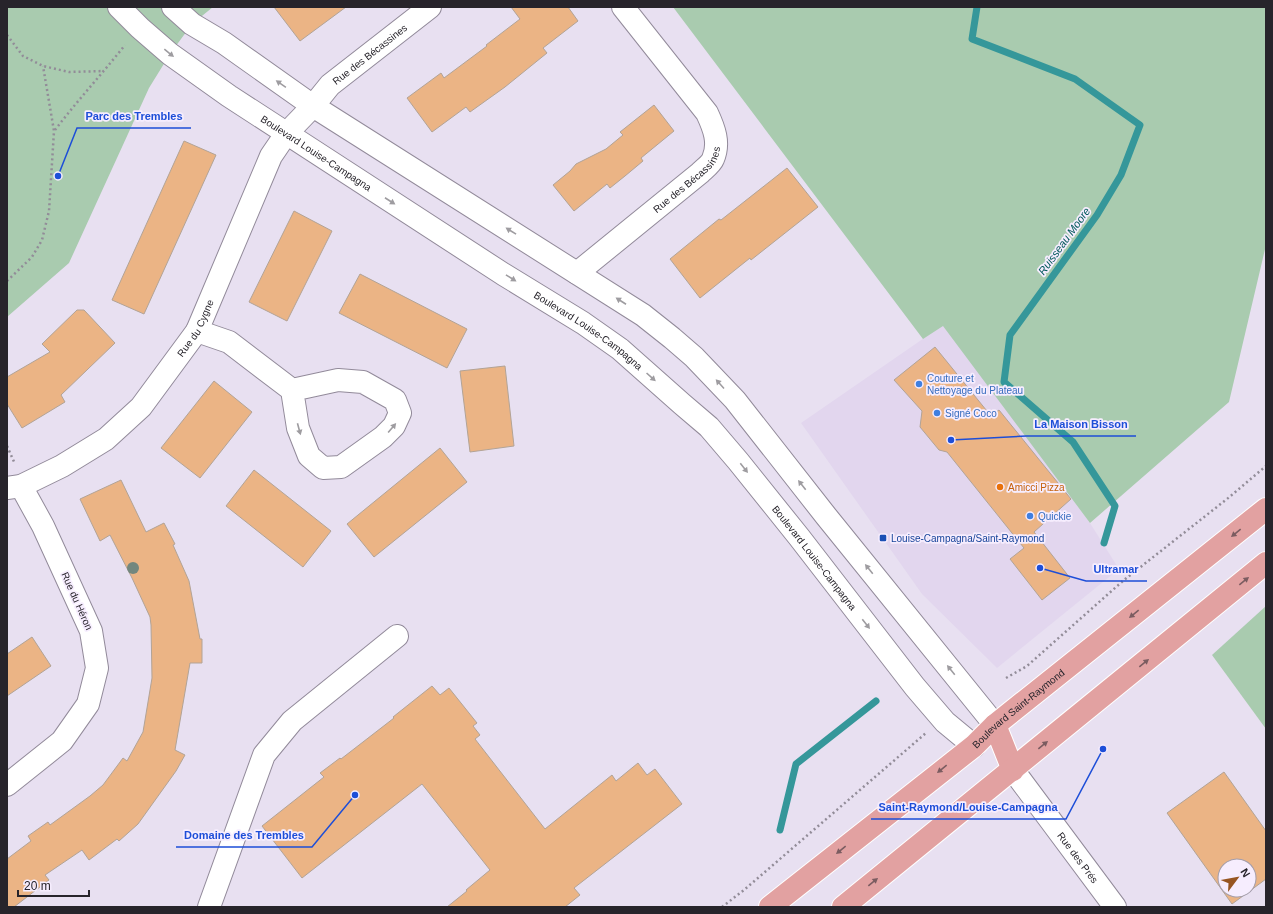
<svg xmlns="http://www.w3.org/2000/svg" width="1273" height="914" font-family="Helvetica,sans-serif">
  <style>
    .built { fill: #e2d6ee }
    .green { fill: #a9cbaf }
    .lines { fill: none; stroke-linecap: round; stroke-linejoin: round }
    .stream { stroke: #35979a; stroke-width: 7 }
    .building { fill: #ebb485; stroke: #b2a396; fill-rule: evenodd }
    .minor-casing { stroke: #928a9a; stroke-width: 24 }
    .major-casing { stroke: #fff; stroke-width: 24 }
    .path { stroke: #928c98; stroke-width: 2.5; stroke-dasharray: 2 3; stroke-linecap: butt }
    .minor { stroke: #fff; stroke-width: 22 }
    .major { stroke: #e2a1a1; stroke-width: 22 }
    .tree { fill: #73877e }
    .oneway { fill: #9e9ca0 }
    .oneway2 { fill: #7b5c60 }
    .shop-dot { fill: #3f7fe0; stroke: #f6edfe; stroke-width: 1.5 }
    .food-dot { fill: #e8710a; stroke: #f6edfe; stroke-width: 1.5 }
    .transit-dot { fill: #1a4fb4; stroke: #f6edfe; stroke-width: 1.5 }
    .labels { text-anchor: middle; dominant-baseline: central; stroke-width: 3.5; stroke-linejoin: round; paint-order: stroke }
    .street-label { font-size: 10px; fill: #27242b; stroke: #f6edfe }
    .shop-label { font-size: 10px; fill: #366cbe; stroke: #f6edfe; text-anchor: start }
    .food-label { font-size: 10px; fill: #c56008; stroke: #f6edfe; text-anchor: start }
    .transit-label { font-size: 10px; fill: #164399; stroke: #f6edfe; text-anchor: start }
    .water-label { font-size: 11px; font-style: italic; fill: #00585a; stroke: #f6edfe }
    .leader { fill: none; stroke: #1d4ed8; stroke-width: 1.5 }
    .callout-dot { fill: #1d4ed8; stroke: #f6edfe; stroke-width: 1.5 }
    .callout-label { font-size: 11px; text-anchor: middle; font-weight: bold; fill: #1d4ed8; stroke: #f6edfe; stroke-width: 3.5; stroke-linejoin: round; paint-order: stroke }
  </style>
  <rect width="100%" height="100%" fill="#e8e0f1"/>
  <path class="built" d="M943,325L1090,523L1119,569L997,668L922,594L801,423Z"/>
  <g class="green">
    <path d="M7,7H213L192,24L170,54L149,88L69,263L7,317Z"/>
    <path d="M673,7H1266V245L1229,402L1090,523L943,326L923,339Z"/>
    <path d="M1266,606V729L1212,655Z"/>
  </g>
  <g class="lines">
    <g class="stream">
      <path d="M977,7L972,39L1075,79L1140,125L1121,175L1097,215L1010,335L1004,382L1073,442L1115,506L1104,543"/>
      <path d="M780,830L796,764L876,701"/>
    </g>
  </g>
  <g class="building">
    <path d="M274,7H346L300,41Z"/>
    <path d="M511,7H568L578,21L543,48L547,53L505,87L470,112L466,107L432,132L407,98L441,73L444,78L487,46L486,45L520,19Z"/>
    <path d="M654,105L674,131L641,158L643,161L625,176L610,188L607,184L574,211L553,185L570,171L576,164L606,149L623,135L620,132Z"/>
    <path d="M184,141L216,155L144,314L112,300Z"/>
    <path d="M787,168L818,207L751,260L750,258L700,298L670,259L719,219L721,220Z"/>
    <path d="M294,211L332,231L287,321L249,302Z"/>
    <path d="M360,274L467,329L447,368L339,313Z"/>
    <path d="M77,310H84L115,343L61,395L65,402L22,428L7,404V377L50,352L42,344Z"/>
    <path d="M935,347L991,416L999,410L1071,499L1034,532L1070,578L1042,600L1010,559L1024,548L947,452L939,450L920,427L922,411L894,380Z"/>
    <path d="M505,366L514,446L470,452L460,371Z"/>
    <path d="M214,381L252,412L200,478L161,448Z"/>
    <path d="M440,448L467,482L374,557L347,524Z"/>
    <path d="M254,470L331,531L303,567L226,506Z"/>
    <path d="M121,480L146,532L164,523L175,544L173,545L189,581L200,639H202V663H190L175,750L185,755L176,771L138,824L119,841L117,839L89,860L82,850L45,875L49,880L14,907H7V859L31,841L28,836L48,822L50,825L90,796L103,785L123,758L127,761L143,732L152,678L151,625L150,617L132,578L110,535L100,541L80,499Z"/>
    <path d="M32,637L51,666L7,696V654Z"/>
    <path d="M432,686L440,695L449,688L477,723L473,726L480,735L475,739L545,829L612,775L616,781L638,763L647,775L655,769L682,804L574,888L580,895L565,907H447L467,891L466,890L490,870L422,784L302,878L262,826L324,777L320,773L340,758L341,759L394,718L393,717Z"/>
    <path d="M1224,772L1266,831V879L1232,904L1167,813ZM1225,866H1249V890H1225Z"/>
  </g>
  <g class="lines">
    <g class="minor-casing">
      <g id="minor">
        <path id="s1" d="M119,7L140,28L170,54L229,96L503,274L583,323L620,349L682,404L709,427L738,461L799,537L915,687L945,722L974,746"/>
        <path d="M173,7L192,24L224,43L313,106L643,315L672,338L694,357L735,400L826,516L995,725"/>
        <path id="s2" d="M577,273L700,173C704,169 711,164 713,159C720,143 714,128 707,113L623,7"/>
        <path d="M197,331L229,342L292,390L298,428L309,456L323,468L341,467L383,437L394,426L400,413L395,400L363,382L338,380L292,390"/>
        <path id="s3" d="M7,488L21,486L62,466L106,439L141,407L197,331L271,156L286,134L313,106L330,85L430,7"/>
        <path id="s4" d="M1013,770L1115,907"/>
        <path d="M7,785L62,741L88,704L97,668L91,631L43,526L21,486"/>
        <path d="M209,907L264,755L292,721L397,636"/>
      </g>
    </g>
    <g class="major-casing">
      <g id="major">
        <path d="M995,725L1013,770"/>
        <path id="s5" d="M770,907L974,746L995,725L1266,509"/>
        <path d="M843,907L1266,563"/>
      </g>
    </g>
    <g class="path">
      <path d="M7,35L23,56L43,66L69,72L104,71"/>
      <path d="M55,130C77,101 102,74 125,45"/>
      <path d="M7,281L32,257L42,240L49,211L54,131L43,66"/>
      <path d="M7,446L15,464"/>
      <path d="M1006,678L1027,666L1124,580L1227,499L1266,466"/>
      <path d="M722,907L744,890L926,733"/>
    </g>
    <use href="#minor" class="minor"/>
    <use href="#major" class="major"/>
  </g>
  <circle class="tree" cx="133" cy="568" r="6"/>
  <defs><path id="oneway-solid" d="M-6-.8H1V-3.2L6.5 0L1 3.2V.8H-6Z"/></defs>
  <g class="oneway">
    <use href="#oneway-solid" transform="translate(169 53) rotate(39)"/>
    <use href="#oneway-solid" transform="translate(281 84) rotate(-145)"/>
    <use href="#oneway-solid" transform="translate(390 201) rotate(33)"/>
    <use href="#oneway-solid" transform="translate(511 231) rotate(-148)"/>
    <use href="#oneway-solid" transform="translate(511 278) rotate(32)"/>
    <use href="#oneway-solid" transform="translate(621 301) rotate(-147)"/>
    <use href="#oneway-solid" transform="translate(651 377) rotate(42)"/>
    <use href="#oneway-solid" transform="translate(720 384) rotate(-132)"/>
    <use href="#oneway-solid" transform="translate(392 428) rotate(-50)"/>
    <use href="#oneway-solid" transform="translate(299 429) rotate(75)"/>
    <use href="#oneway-solid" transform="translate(744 468) rotate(52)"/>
    <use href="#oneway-solid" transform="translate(802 485) rotate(-128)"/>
    <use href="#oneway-solid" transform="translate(869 569) rotate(-129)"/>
    <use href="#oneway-solid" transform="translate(866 624) rotate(52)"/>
    <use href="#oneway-solid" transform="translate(951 670) rotate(-129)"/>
  </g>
  <g class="oneway2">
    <use href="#oneway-solid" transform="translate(1236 533) rotate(141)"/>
    <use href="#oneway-solid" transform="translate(1244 581) rotate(-39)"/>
    <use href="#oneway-solid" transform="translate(1134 614) rotate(141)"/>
    <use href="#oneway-solid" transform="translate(1144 663) rotate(-39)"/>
    <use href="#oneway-solid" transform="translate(1043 745) rotate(-39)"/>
    <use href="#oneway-solid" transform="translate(942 769) rotate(141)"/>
    <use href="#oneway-solid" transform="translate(841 850) rotate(141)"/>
    <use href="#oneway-solid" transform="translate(873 882) rotate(-39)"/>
  </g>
  <g class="shop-dot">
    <circle cx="919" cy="384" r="4"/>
    <circle cx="937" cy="413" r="4"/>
    <circle cx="1030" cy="516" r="4"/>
  </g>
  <circle class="food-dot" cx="1000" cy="487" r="4"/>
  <rect class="transit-dot" x="879" y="534" width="8" height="8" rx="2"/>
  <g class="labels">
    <g class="street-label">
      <text stroke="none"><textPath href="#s3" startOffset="586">Rue des Bécassines</textPath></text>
      <text stroke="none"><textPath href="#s1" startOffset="246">Boulevard Louise-Campagna</textPath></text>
      <text stroke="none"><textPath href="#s2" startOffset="145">Rue des Bécassines</textPath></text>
      <text stroke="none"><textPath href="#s3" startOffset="255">Rue du Cygne</textPath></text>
      <text stroke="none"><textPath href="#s1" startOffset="571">Boulevard Louise-Campagna</textPath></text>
      <text stroke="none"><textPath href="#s1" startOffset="894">Boulevard Louise-Campagna</textPath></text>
      <text transform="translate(77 601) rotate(66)">Rue du Héron</text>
      <text stroke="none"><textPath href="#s5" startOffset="318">Boulevard Saint-Raymond</textPath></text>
      <text stroke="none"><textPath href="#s4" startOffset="109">Rue des Prés</textPath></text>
    </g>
    <g class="shop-label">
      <text x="927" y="378">Couture et<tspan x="927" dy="12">Nettoyage du Plateau</tspan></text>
      <text x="945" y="413">Signé Coco</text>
      <text x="1038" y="516">Quickie</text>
    </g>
    <g class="food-label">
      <text x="1008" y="487">Amicci Pizza</text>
    </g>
    <g class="transit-label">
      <text x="891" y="538">Louise-Campagna/Saint-Raymond</text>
    </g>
    <g class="water-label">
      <text transform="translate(1064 241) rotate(-54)">Ruisseau Moore</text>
    </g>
  </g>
  <path class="leader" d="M58 176L77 128H191M951 440L1026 436H1136M1040 568L1086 581H1147M1103 749L1066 819H871M355 795L312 847H176"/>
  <g class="callout-dot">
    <circle cx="58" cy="176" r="4"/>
    <circle cx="951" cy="440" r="4"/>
    <circle cx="1040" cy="568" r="4"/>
    <circle cx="1103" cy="749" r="4"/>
    <circle cx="355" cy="795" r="4"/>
  </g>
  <g class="callout-label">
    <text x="134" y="120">Parc des Trembles</text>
    <text x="1081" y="428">La Maison Bisson</text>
    <text x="1116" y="573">Ultramar</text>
    <text x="968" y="811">Saint-Raymond/Louise-Campagna</text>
    <text x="244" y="839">Domaine des Trembles</text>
  </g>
  <rect width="1273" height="914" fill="none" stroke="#27242b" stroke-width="16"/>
  <g transform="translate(1237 878) rotate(58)"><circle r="19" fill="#f6edfe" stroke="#a39daa"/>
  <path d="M0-3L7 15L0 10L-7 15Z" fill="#975522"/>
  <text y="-6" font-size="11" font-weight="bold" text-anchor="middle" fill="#27242b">N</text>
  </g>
  <path d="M18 890v6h71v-6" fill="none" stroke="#27242b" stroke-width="2"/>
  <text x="24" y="890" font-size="12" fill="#27242b" stroke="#f6edfe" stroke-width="3" paint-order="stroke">20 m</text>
</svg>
